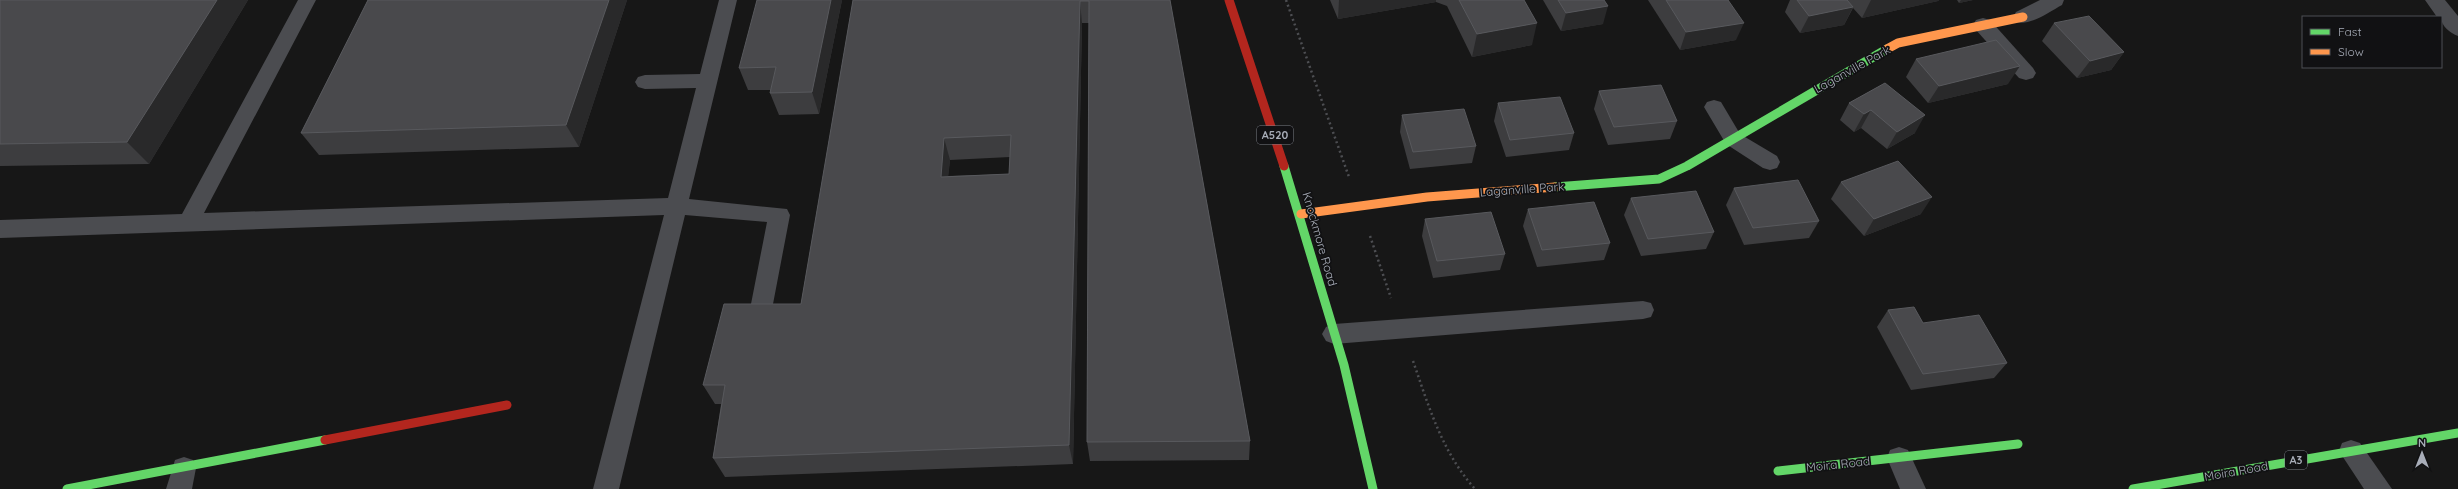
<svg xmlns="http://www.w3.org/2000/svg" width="2458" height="489" font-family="Quicksand,sans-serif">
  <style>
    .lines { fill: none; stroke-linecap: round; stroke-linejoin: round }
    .path { stroke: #4d4e52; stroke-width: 2.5; stroke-dasharray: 2 3; stroke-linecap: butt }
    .lane { fill: #4b4c50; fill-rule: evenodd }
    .street { fill: #4b4c50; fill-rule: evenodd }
    .fast { stroke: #63d668; stroke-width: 9 }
    .slow { stroke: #ff974d; stroke-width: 9 }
    .jam { stroke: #b3261e; stroke-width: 9 }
    .wall { fill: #3d3d3f; fill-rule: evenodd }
    .shaded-wall { fill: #29292a }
    .building { fill: #49494c; stroke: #58595d; fill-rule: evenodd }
    .labels { text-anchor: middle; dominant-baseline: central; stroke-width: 3.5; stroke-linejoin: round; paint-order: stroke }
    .shield { fill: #111113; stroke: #7b7e86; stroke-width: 1 }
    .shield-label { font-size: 11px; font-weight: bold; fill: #a8adb8 }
    .street-label { font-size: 12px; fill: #a8adb8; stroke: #111113 }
  </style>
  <rect width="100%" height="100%" fill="#171717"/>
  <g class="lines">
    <g class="path">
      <path d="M1286,0L1349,177"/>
      <path d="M1370,236L1391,298"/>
      <path d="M1413,361C1429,407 1442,452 1475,489"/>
    </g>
    <g class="lane">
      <path d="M298,0H316L204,213L668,198L696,88L645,89L638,87L635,82L638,77L645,75L700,74L719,0H737L689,199L787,209L790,215L773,304L770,311L762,313L754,311L751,304L767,222L685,215L619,489H593L664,215L0,238V220L182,214Z"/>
      <path d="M2040,0H2064L2062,5C2049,12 2031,26 2016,22L2013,17L2016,12Z"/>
      <path d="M2425,0H2445L2458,16V36C2450,33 2441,26 2441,17H2437Z"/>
      <path d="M1643,301L1651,303L1654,310L1651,317L1643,319L1334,344L1326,341L1322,334L1326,327L1334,324Z"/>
    </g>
    <g class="street">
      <path d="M1983,18L1990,20L2033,68L2036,73L2033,78L2026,80L2019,78L1976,30L1973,25L1976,20Z"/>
      <path d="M1714,100L1721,102L1740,134L1777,156L1780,162L1777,168L1770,170L1763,168L1726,144L1704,107L1707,102Z"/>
      <path d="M2351,440L2360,443L2392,489H2364L2339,451L2342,443Z"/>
      <path d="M1899,447L1908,450L1926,489H1900L1887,458L1890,450Z"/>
      <path d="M184,457L193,460L196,468L192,489H166L175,460Z"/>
    </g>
    <g class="fast">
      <path d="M1284,166L1344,365L1373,489"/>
      <path d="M1555,187L1659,179L1687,166L1887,49"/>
      <path d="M1778,471L2018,444"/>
      <path d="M67,489L325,440"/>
      <path d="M2133,489L2458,433"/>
    </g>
    <g class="slow">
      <path d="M1887,49L1898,43L2023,17"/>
      <path d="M1301,214L1427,197L1555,187"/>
    </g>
    <g class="jam">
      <path d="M1229,0L1284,166"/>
      <path d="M325,440L507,405"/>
    </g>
  </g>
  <g class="wall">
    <path d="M0,0H248L149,164L0,166Z"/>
    <path d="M368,0H627L579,147L319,155L301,133Z"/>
    <path d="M842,0L819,114L779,115L770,93L771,90H748L739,68Z"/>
    <path d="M853,0H1170L1250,441L1249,460L1090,461L1087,442L1089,23H1082L1073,464L725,477L713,458L721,404H715L703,385L801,304ZM1010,157L1009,174L948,176L950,160Z"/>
    <path d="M1330,0H1524L1532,45L1472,57L1447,6L1436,2L1338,19Z"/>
    <path d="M1543,0H1604L1603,24L1561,31Z"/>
    <path d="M1648,0H1728L1736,40L1680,50Z"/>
    <path d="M1790,0H1939L1938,1L1862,18L1853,8L1844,25L1800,33L1785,12Z"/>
    <path d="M1957,0H1973L1959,3Z"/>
    <path d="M2054,23L2124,52L2111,70L2077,78L2042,41Z"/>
    <path d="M1916,59L2008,84L1928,103L1906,77Z"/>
    <path d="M1885,83L1915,133L1887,149L1861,128L1854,132L1840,120L1849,103Z"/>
    <path d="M1599,91L1677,121L1670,139L1608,145L1594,109Z"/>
    <path d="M1498,103L1574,133L1569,150L1506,157L1494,121Z"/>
    <path d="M1402,115L1476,146L1472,163L1410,169L1400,132Z"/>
    <path d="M1841,182L1921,214L1864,236L1831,199Z"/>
    <path d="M1734,188L1819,221L1809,238L1744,245L1726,205Z"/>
    <path d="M1631,198L1714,232L1706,249L1641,256L1624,215Z"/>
    <path d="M1528,209L1610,243L1604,260L1537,267L1523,226Z"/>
    <path d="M1425,219L1505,254L1500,270L1433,278L1422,236Z"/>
    <path d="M1888,310L1923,323L2007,363L1994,378L1911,390L1877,327Z"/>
  </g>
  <g class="shaded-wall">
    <path d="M217,0H248L149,164L127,142Z"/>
    <path d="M609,0H627L579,147L566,125Z"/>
    <path d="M831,0H842L819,114L812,92Z"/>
    <path d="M1339,0H1436V2L1338,19Z"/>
    <path d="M1871,0H1939L1938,1L1862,18Z"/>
    <path d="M1961,0H1973L1959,3Z"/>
    <path d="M1080,1L1082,23L1073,464L1069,445Z"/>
    <path d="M1608,6L1603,24L1561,31L1566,13Z"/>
    <path d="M1853,7L1844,25L1800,33L1809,16Z"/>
    <path d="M1537,23L1532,45L1472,57L1477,34Z"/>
    <path d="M1744,23L1736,40L1680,50L1686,32Z"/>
    <path d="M2124,52L2111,70L2077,78L2090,61Z"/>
    <path d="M2020,66L2008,84L1928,103L1939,86Z"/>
    <path d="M1871,110L1861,128L1854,132L1864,114Z"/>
    <path d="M1925,115L1915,133L1887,149L1897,132Z"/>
    <path d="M944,138L950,160L946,198L941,177Z"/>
    <path d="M1932,197L1921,214L1864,236L1874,219Z"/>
  </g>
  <g class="building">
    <path d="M0,0H217L127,142L0,144Z"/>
    <path d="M368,0H609L566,125L301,133Z"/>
    <path d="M757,0H831L812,92L770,93L776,67L739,68Z"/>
    <path d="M853,0H1170L1250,441L1087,442L1089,1H1080L1069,445L713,458L725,385H703L724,304H801ZM1011,135L1009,174L941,177L944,138Z"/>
    <path d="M1459,0H1524L1537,23L1477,34Z"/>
    <path d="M1558,0H1604L1608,6L1566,13Z"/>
    <path d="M1666,0H1728L1744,23L1686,32Z"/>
    <path d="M1797,0H1847L1853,7L1809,16Z"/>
    <path d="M2089,16L2124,52L2090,61L2054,23Z"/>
    <path d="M1996,40L2020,66L1939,86L1916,59Z"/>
    <path d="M1885,83L1925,115L1897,132L1871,110L1864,114L1849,103Z"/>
    <path d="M1661,85L1677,121L1614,127L1599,91Z"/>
    <path d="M1560,97L1574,133L1510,140L1498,103Z"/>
    <path d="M1464,109L1476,146L1413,152L1402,115Z"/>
    <path d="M1898,161L1932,197L1874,219L1841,182Z"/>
    <path d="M1798,180L1819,221L1753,228L1734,188Z"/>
    <path d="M1696,191L1714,232L1648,239L1631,198Z"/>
    <path d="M1594,202L1610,243L1542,250L1528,209Z"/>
    <path d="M1491,212L1505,254L1437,261L1425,219Z"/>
    <path d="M1914,307L1923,323L1979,315L2007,363L1923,374L1888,310Z"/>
  </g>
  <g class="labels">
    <g class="shield">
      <rect x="1257" y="126" width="36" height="18" rx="3"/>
      <rect x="2285" y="451" width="22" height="18" rx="3"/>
    </g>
    <g class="shield-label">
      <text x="1275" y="135">A520</text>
      <text x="2296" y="460">A3</text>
    </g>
    <g class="street-label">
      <text transform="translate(1852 69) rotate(-29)">Laganville Park</text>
      <text transform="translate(1522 189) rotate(-4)">Laganville Park</text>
      <text transform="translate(1320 239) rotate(74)">Knockmore Road</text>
      <text transform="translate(1838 464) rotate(-6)">Moira Road</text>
      <text transform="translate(2236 471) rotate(-10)">Moira Road</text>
    </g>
  </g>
  <rect x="2302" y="16" width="140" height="52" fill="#111113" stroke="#4d4f55"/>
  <rect x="2310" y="29" width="20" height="6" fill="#63d668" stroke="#4d4f55"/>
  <text x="2338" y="36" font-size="12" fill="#a8adb8">Fast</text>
  <rect x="2310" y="49" width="20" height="6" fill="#ff974d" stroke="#4d4f55"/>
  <text x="2338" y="56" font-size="12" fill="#a8adb8">Slow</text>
  <g transform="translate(2422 453)" stroke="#111113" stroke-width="3" paint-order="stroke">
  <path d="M0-3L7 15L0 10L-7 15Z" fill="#a8adb8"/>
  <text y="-6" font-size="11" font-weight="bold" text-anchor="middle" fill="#a8adb8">N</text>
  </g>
</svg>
